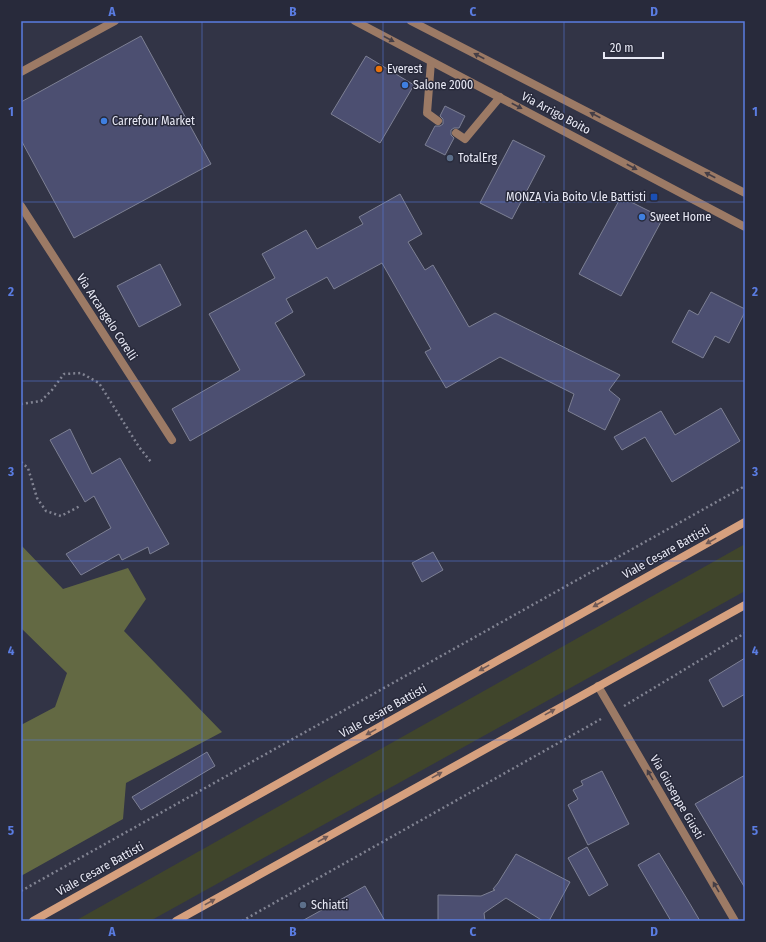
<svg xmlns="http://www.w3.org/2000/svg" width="766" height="942" font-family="'Fira Sans Condensed',sans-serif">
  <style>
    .green { fill: #40452b }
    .forest { fill: #636943 }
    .building { fill: #4c4f71; stroke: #7d8094 }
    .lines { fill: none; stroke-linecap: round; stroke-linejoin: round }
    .path { stroke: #818392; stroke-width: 2.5; stroke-dasharray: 2 3; stroke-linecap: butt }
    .service { stroke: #9c7a65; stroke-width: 8 }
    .minor { stroke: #9c7a65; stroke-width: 8 }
    .tertiary { stroke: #9c7a65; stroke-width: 8 }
    .secondary { stroke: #d6a07e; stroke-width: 8 }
    .oneway { fill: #453e46 }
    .oneway2 { fill: #6e5956 }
    .grid { fill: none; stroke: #5a7ce1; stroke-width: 1; stroke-opacity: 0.55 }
    .food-dot { fill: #e8710a; stroke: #282a3b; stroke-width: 1.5 }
    .shop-dot { fill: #3f7fe0; stroke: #282a3b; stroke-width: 1.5 }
    .service-dot { fill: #5c6f8a; stroke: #282a3b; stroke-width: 1.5 }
    .transit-dot { fill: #1a4fb4; stroke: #282a3b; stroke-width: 1.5 }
    .labels { text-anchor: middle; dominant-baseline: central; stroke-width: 3; stroke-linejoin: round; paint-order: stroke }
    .poi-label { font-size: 12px; fill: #e8e9f5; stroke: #282a3b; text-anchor: start }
    .street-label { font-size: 12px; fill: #e8e9f5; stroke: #282a3b }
    .neatline { fill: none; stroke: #5a7ce1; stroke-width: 1.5 }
    .grid-label { font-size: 13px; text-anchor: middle; font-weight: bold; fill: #5a7ce1 }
  </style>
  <rect width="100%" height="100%" fill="#323446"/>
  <path class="green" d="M745,544V591L150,921H75Z"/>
  <path class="forest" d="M21,545L63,589L128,568L146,599L124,631L222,732L126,783L123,819L21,876V725L55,707L67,673L21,628Z"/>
  <g class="building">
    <path d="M141,36L211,164L74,238L21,140V102Z"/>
    <path d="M366,56L414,85L380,143L331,114Z"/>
    <path d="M445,106L465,116L459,128H454L451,130V135L454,138L445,155L425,145L435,126H440L443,124V119L440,116Z"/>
    <path d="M513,140L545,156L512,219L480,203Z"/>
    <path d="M400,194L422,234L408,242L425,270L433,265L469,327L495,313L620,375L609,390L620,399L605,430L568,411L574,394L500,357L446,388L425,352L431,349L382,263L334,289L327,277L286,299L293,312L275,323L305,375L190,441L172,409L240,370L209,314L275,278L262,254L306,230L317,249L363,224L359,217Z"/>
    <path d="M621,197L663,218L621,296L579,274Z"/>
    <path d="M160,264L181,305L139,327L117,286Z"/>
    <path d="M711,292L745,309V312L729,343L715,336L703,358L672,342L689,310L698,315Z"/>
    <path d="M721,408L740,441L672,482L645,437L622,450L614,437L661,411L675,435Z"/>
    <path d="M70,429L92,474L120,458L169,544L150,554L148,547L122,560L119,554L81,575L66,554L111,528L94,496L85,502L50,440Z"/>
    <path d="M433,552L443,570L422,582L412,563Z"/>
    <path d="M745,658V694L723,707L709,680Z"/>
    <path d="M207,752L215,766L141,810L132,797Z"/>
    <path d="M602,771L629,824L588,845L568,805L578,799L573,790L583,785L581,781Z"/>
    <path d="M745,775V888L695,804Z"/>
    <path d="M587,847L608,885L589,896L568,858Z"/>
    <path d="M659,853L690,904L700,921H671L638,865Z"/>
    <path d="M516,854L570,882L549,921H543L506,898L484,913L485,921H438V895L481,896L495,890L493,889L498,883Z"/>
    <path d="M365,886L385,921H302Z"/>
  </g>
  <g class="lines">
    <g class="path">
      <path d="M21,404L41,401L52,390L64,374L81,373L99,383L139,447L151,462"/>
      <path d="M21,462L28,468L37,498L46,511L61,516L80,506"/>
      <path d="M624,706L745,633"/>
      <path d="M21,891L745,486"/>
      <path d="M242,921L601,719"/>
    </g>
    <g class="service">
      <path d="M431,62L427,113L438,121"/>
      <path d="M456,133L465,139L500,97"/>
    </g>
    <g class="minor">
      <path d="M21,72L115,21"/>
      <path d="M21,206L172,440"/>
      <path d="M598,686L735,921"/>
    </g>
    <g class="tertiary">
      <path d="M355,21L745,227"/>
      <path d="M411,21L745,193"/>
    </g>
    <g class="secondary">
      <path d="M33,921L745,522"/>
      <path d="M176,921L745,605"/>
    </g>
  </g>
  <defs><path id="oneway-solid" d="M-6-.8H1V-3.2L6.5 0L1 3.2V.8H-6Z"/></defs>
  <g class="oneway">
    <use href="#oneway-solid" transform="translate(389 39) rotate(28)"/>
    <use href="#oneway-solid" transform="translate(479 56) rotate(-153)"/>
    <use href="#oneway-solid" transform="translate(517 106) rotate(28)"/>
    <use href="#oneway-solid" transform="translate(595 115) rotate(-153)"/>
    <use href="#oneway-solid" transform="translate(632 167) rotate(28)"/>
    <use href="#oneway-solid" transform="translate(710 175) rotate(-153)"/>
    <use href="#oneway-solid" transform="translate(650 775) rotate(-120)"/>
    <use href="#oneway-solid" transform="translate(716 887) rotate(-120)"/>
  </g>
  <g class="oneway2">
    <use href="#oneway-solid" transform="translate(711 541) rotate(151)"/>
    <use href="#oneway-solid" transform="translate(598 604) rotate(151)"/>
    <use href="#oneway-solid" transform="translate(484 668) rotate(151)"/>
    <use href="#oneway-solid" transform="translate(550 712) rotate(-29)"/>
    <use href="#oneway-solid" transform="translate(371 732) rotate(151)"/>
    <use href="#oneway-solid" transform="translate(437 775) rotate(-29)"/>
    <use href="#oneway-solid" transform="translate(323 839) rotate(-29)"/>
    <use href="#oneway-solid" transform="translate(210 902) rotate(-29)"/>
  </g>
  <path class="grid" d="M202,21V921M383,21V921M564,21V921M21,202H745M21,381H745M21,561H745M21,740H745"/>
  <circle class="food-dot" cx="379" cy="69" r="4"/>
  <g class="shop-dot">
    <circle cx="405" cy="85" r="4"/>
    <circle cx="104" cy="121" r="4"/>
    <circle cx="642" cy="217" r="4"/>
  </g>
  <g class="service-dot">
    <circle cx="450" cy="158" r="4"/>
    <circle cx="303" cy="905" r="4"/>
  </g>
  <rect class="transit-dot" x="650" y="193" width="8" height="8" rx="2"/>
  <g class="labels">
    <g class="poi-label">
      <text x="387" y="69">Everest</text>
      <text x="413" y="85">Salone 2000</text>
      <text x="112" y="121">Carrefour Market</text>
      <text x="458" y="158">TotalErg</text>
      <text x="646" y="197" text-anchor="end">MONZA Via Boito V.le Battisti</text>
      <text x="650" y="217">Sweet Home</text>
      <text x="311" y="905">Schiatti</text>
    </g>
    <g class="street-label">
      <text transform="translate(556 113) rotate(28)">Via Arrigo Boito</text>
      <text transform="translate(107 317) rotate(57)">Via Arcangelo Corelli</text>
      <text transform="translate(666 552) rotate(-29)">Viale Cesare Battisti</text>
      <text transform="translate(383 711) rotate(-29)">Viale Cesare Battisti</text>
      <text transform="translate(677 797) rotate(60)">Via Giuseppe Giusti</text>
      <text transform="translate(100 869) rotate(-29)">Viale Cesare Battisti</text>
    </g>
  </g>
  <rect width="766" height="942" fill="none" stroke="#282a3b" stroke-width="44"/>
  <path d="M604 52v6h59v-6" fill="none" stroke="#e8e9f5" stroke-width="2"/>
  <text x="610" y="52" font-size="12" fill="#e8e9f5" stroke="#282a3b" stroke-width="3" paint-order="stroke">20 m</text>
  <rect x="22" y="22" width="722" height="898" class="neatline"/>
  <g class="grid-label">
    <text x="112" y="16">A</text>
    <text x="293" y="16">B</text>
    <text x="473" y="16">C</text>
    <text x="654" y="16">D</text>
    <text x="11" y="116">1</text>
    <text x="755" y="116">1</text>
    <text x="11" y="296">2</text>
    <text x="755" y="296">2</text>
    <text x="11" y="476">3</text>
    <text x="755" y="476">3</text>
    <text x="11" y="655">4</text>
    <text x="755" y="655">4</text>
    <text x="11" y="835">5</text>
    <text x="755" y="835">5</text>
    <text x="112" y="936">A</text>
    <text x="293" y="936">B</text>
    <text x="473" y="936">C</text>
    <text x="654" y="936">D</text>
  </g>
</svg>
